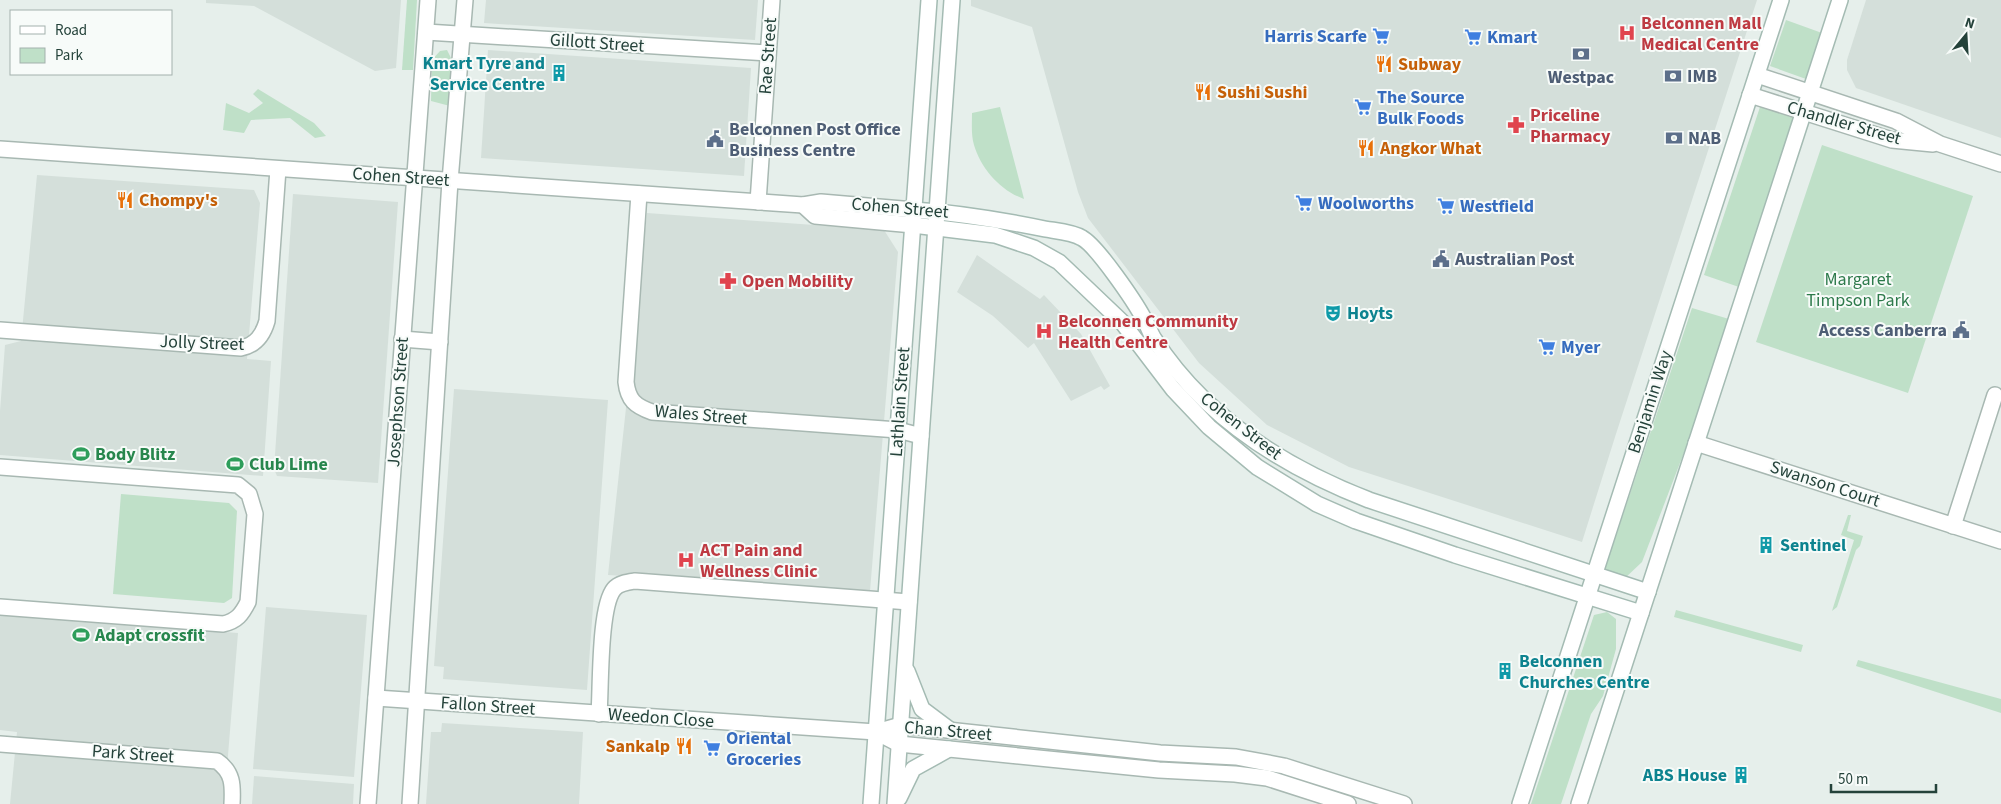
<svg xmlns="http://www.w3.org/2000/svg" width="2001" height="804" font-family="'Source Sans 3',sans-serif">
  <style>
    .built { fill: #d4dfda }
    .green { fill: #bfe0c8 }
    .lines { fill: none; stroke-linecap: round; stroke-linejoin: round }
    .street-casing { stroke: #a8b8b2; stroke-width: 18 }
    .secondary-casing { stroke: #a4bbb3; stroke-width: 18 }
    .street { stroke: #fff; stroke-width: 15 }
    .secondary { stroke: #fff; stroke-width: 15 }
    .labels { text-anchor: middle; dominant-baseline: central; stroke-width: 4; stroke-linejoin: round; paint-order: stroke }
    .health-label { font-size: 18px; font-weight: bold; fill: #be3a42; stroke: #f7fbf9; text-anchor: start }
    .shop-label { font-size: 18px; font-weight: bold; fill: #366cbe; stroke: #f7fbf9; text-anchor: start }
    .street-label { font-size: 18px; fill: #24423a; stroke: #f7fbf9 }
    .culture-label { font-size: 18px; font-weight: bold; fill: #0d838f; stroke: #f7fbf9; text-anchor: start }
    .food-label { font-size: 18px; font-weight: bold; fill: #c56008; stroke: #f7fbf9; text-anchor: start }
    .service-label { font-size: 18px; font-weight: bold; fill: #4e5e75; stroke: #f7fbf9; text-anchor: start }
    .park-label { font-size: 18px; fill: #2d7a4b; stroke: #f7fbf9 }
    .leisure-label { font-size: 18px; font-weight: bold; fill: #27864d; stroke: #f7fbf9; text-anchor: start }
  </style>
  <rect width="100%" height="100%" fill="#e6efeb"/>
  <g class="built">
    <path d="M206,0H401L396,68L375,71L254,6L206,3Z"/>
    <path d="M486,0H758L755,40L484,23Z"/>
    <path d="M971,0H1757L1615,437L1582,542L1349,467L1267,425L1199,363L1088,218L1078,192L1032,27L971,6Z"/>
    <path d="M1866,0H2001V138L1856,88L1847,70V60Z"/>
    <path d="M488,50L751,68L744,176L481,158Z"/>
    <path d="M37,175L254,190L260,203L247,359L271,361L263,476L0,455V411L5,345L21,341Z"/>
    <path d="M293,194L398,202L378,483L277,476L274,469Z"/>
    <path d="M647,213L884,230L898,252L870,591L608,575Z"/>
    <path d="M977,255L1040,299L1044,295L1081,334L1110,386L1104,390L1101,386L1071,401L1034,343L1028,348L993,316L957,292Z"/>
    <path d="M454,389L608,400L587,690L443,679L444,667L434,666Z"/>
    <path d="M266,607L367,615L354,777L253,769Z"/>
    <path d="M0,614L238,633L224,804H10L17,732L0,730Z"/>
    <path d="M442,723L583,732L579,804H426L431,732H441Z"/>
    <path d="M254,776L354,784L353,804H252Z"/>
  </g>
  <g class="green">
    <path d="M407,0H417L413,70H402Z"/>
    <path d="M1786,20L1822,33L1806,79L1770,66Z"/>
    <path d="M447,50L453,62L450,106L431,101L432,60L440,51Z"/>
    <path d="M258,89L314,123L326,136L315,138L290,118L251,120L244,133L223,130L226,103L249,113L263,103L253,94Z"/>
    <path d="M1000,107L1021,187L1024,199C1001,191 981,169 974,145C971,135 972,124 972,113Z"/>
    <path d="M1760,107L1795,118L1739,287L1704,275Z"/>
    <path d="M1822,145L1973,196L1908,393L1756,342Z"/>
    <path d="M1692,308L1729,319L1688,442L1642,562L1624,579L1604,572Z"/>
    <path d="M121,494L229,503L237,511L232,598L224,603L113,594Z"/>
    <path d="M1848,515H1851L1847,531L1863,536L1860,546L1856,550L1837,607L1832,611L1854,540L1841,535Z"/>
    <path d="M1676,610L1803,645L1801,652L1674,617Z"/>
    <path d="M1607,612L1616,619V649L1603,696L1591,714L1561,804H1531L1594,615Z"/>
    <path d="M1858,660L2001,699V713L1856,666Z"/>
  </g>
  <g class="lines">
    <g class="street-casing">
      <g id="street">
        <path d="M426,32L768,53"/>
        <path d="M1757,75L1896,121L1940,144L2001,164"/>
        <path d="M1750,95L1892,140L1933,144"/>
        <path d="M0,149L803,205L821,202L914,210"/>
        <path d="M639,194L626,382C628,400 635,406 652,412L898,430L921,436"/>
        <path d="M758,202L772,0"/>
        <path d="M803,205L815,216L913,225"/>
        <path d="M0,330L241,348C256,345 263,335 267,321L278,169"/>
        <path d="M402,339L440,342"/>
        <path d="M1696,443L2001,541"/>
        <path d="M0,467L238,485L249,494L255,514L248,602C242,614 237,621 223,624L0,607"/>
        <path d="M1953,526L1995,395"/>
        <path d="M376,698L876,732L901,725L1160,753L1236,757L1284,766L1404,804"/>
        <path d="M599,714C601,688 599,607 614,589C619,583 628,582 635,581L909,602"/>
        <path d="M876,732L899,744L1159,770L1235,774L1267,778L1348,804"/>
        <path d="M0,744L217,761C233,772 233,785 232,804"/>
        <path d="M368,804L428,0"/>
        <path d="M410,804L450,181L465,0"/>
      </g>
    </g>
    <g class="secondary-casing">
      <g id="secondary">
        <path d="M914,210C958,213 1001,220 1045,229C1056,231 1072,232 1082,238C1097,246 1135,302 1144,319C1148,325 1150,333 1154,339C1204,417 1284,467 1369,500L1648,592"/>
        <path d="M913,225L995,235L1034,248L1059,262L1122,322L1173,389L1209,427L1257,467L1317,504L1356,521L1455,555L1641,613"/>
        <path d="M907,671L922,709L950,730"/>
        <path d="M899,798L913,769L949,749"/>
        <path d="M871,804L929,0"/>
        <path d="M895,804L952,0"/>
        <path d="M1520,804L1781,0"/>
        <path d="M1579,804L1840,0"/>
      </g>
    </g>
    <use href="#street" class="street"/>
    <use href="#secondary" class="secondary"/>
  </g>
  <defs>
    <g id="hospital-bare" transform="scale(1.35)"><path d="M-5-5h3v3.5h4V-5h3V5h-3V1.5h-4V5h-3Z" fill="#e0444e" stroke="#f7fbf9" stroke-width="2.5" paint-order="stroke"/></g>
    <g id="supermarket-bare" transform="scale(1.35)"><path d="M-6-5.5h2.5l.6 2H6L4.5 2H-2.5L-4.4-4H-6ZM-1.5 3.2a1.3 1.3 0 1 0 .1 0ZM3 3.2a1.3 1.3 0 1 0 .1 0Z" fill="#3f7fe0" stroke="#f7fbf9" stroke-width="2.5" paint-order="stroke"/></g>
    <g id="bank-bare" transform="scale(1.35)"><path d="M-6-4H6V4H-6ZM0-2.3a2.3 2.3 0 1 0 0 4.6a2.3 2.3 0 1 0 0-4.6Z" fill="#5c6f8a" stroke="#f7fbf9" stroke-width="2.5" paint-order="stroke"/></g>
    <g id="restaurant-bare" transform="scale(1.35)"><path d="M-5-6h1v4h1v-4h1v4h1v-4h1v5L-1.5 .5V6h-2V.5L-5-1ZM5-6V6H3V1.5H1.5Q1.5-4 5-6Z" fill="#e8710a" stroke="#f7fbf9" stroke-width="2.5" paint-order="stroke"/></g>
    <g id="building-bare" transform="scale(1.35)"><path d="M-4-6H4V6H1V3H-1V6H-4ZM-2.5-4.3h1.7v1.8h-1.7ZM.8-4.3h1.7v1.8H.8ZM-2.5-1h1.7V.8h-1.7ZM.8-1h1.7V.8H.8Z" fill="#0f9aa8" stroke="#f7fbf9" stroke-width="2.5" paint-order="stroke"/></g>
    <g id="pharmacy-bare" transform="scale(1.35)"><path d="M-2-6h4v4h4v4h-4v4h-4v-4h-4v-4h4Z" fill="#e0444e" stroke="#f7fbf9" stroke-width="2.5" paint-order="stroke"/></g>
    <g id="civic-bare" transform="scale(1.35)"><path d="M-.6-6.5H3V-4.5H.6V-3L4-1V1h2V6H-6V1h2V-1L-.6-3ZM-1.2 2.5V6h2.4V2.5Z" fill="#5c6f8a" stroke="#f7fbf9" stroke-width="2.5" paint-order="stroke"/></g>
    <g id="theatre-bare" transform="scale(1.35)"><path d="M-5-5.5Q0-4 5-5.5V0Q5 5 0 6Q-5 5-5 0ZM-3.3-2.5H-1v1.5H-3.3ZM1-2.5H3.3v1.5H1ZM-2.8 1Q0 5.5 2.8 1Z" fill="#0f9aa8" stroke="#f7fbf9" stroke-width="2.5" paint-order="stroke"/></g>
    <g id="stadium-bare" transform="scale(1.35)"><path d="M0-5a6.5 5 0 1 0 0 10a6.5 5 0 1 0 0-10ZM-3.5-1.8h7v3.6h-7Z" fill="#2e9e5b" stroke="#f7fbf9" stroke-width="2.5" paint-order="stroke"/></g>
  </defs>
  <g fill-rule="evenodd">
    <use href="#hospital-bare" x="1627" y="33"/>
    <use href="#supermarket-bare" x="1381" y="36"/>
    <use href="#supermarket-bare" x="1473" y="37"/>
    <use href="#bank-bare" x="1581" y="54"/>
    <use href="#restaurant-bare" x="1384" y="64"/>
    <use href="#building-bare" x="559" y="73"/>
    <use href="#bank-bare" x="1673" y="76"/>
    <use href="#restaurant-bare" x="1203" y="92"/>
    <use href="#supermarket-bare" x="1363" y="107"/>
    <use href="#pharmacy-bare" x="1516" y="125"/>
    <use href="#bank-bare" x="1674" y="138"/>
    <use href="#civic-bare" x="715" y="139"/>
    <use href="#restaurant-bare" x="1366" y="148"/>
    <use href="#restaurant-bare" x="125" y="200"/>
    <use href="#supermarket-bare" x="1304" y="203"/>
    <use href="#supermarket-bare" x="1446" y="206"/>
    <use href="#civic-bare" x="1441" y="259"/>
    <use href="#pharmacy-bare" x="728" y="281"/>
    <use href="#theatre-bare" x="1333" y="313"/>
    <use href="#civic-bare" x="1961" y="330"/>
    <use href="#hospital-bare" x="1044" y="331"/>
    <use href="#supermarket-bare" x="1547" y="347"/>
    <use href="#stadium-bare" x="81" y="454"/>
    <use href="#stadium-bare" x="235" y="464"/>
    <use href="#building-bare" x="1766" y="545"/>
    <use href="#hospital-bare" x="686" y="560"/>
    <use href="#stadium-bare" x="81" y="635"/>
    <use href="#building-bare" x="1505" y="671"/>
    <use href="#restaurant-bare" x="684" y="746"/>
    <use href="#supermarket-bare" x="712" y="748"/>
    <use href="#building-bare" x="1741" y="775"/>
  </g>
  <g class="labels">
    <g class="health-label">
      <text x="1641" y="23">Belconnen Mall<tspan x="1641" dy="21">Medical Centre</tspan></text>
      <text x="1530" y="115">Priceline<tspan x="1530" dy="21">Pharmacy</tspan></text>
      <text x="742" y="281">Open Mobility</text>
      <text x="1058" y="321">Belconnen Community<tspan x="1058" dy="21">Health Centre</tspan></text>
      <text x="700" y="550">ACT Pain and<tspan x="700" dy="21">Wellness Clinic</tspan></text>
    </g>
    <g class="shop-label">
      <text x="1367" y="36" text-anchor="end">Harris Scarfe</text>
      <text x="1487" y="37">Kmart</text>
      <text x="1377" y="97">The Source<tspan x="1377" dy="21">Bulk Foods</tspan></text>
      <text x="1318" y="203">Woolworths</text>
      <text x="1460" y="206">Westfield</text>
      <text x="1561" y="347">Myer</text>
      <text x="726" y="738">Oriental<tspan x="726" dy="21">Groceries</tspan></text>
    </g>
    <g class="street-label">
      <text transform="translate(597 43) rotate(4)">Gillott Street</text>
      <text transform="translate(768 56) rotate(-86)">Rae Street</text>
      <text transform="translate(1844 123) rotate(16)">Chandler Street</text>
      <text transform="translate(401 177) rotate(4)">Cohen Street</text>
      <text transform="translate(900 208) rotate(5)">Cohen Street</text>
      <text transform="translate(202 343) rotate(2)">Jolly Street</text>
      <text transform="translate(398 402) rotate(-86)">Josephson Street</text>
      <text transform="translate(900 402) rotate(-86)">Lathlain Street</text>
      <text transform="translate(1650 402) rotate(-72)">Benjamin Way</text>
      <text transform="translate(701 415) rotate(5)">Wales Street</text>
      <text transform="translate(1241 426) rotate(38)">Cohen Street</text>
      <text transform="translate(1825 484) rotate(18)">Swanson Court</text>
      <text transform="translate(488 706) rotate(4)">Fallon Street</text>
      <text transform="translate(661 718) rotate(4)">Weedon Close</text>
      <text transform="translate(948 731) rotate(5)">Chan Street</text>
      <text transform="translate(133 754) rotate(4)">Park Street</text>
    </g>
    <g class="culture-label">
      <text x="545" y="63" text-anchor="end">Kmart Tyre and<tspan x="545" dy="21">Service Centre</tspan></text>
      <text x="1347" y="313">Hoyts</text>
      <text x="1780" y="545">Sentinel</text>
      <text x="1519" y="661">Belconnen<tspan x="1519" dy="21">Churches Centre</tspan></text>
      <text x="1727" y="775" text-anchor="end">ABS House</text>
    </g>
    <g class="food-label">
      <text x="1398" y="64">Subway</text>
      <text x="1217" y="92">Sushi Sushi</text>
      <text x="1380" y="148">Angkor What</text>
      <text x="139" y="200">Chompy's</text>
      <text x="670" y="746" text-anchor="end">Sankalp</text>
    </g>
    <g class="service-label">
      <text x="1687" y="76">IMB</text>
      <text x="1581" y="77" text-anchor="middle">Westpac</text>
      <text x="729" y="129">Belconnen Post Office<tspan x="729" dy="21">Business Centre</tspan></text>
      <text x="1688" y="138">NAB</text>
      <text x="1455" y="259">Australian Post</text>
      <text x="1947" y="330" text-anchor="end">Access Canberra</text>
    </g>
    <g class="park-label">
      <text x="1858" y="279">Margaret<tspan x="1858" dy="21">Timpson Park</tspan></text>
    </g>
    <g class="leisure-label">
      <text x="95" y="454">Body Blitz</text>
      <text x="249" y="464">Club Lime</text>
      <text x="95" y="635">Adapt crossfit</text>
    </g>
  </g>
  <rect x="10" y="10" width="162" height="65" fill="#f7fbf9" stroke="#a3b1ad"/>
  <rect x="20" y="26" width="25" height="8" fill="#ffffff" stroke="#a3b1ad"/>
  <text x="55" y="35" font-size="15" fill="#24423a">Road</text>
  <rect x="20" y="48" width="25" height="15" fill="#bfe0c8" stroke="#a3b1ad"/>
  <text x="55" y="60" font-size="15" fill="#24423a">Park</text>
  <g transform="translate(1966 35) rotate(18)" stroke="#f7fbf9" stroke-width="4" paint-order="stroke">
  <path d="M0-4L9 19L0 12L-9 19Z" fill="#24423a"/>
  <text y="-8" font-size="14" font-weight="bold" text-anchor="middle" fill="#24423a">N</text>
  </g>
  <path d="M1831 784v8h105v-8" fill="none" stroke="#24423a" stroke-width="2.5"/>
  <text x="1838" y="784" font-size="15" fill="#24423a" stroke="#f7fbf9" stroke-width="4" paint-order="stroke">50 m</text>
</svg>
